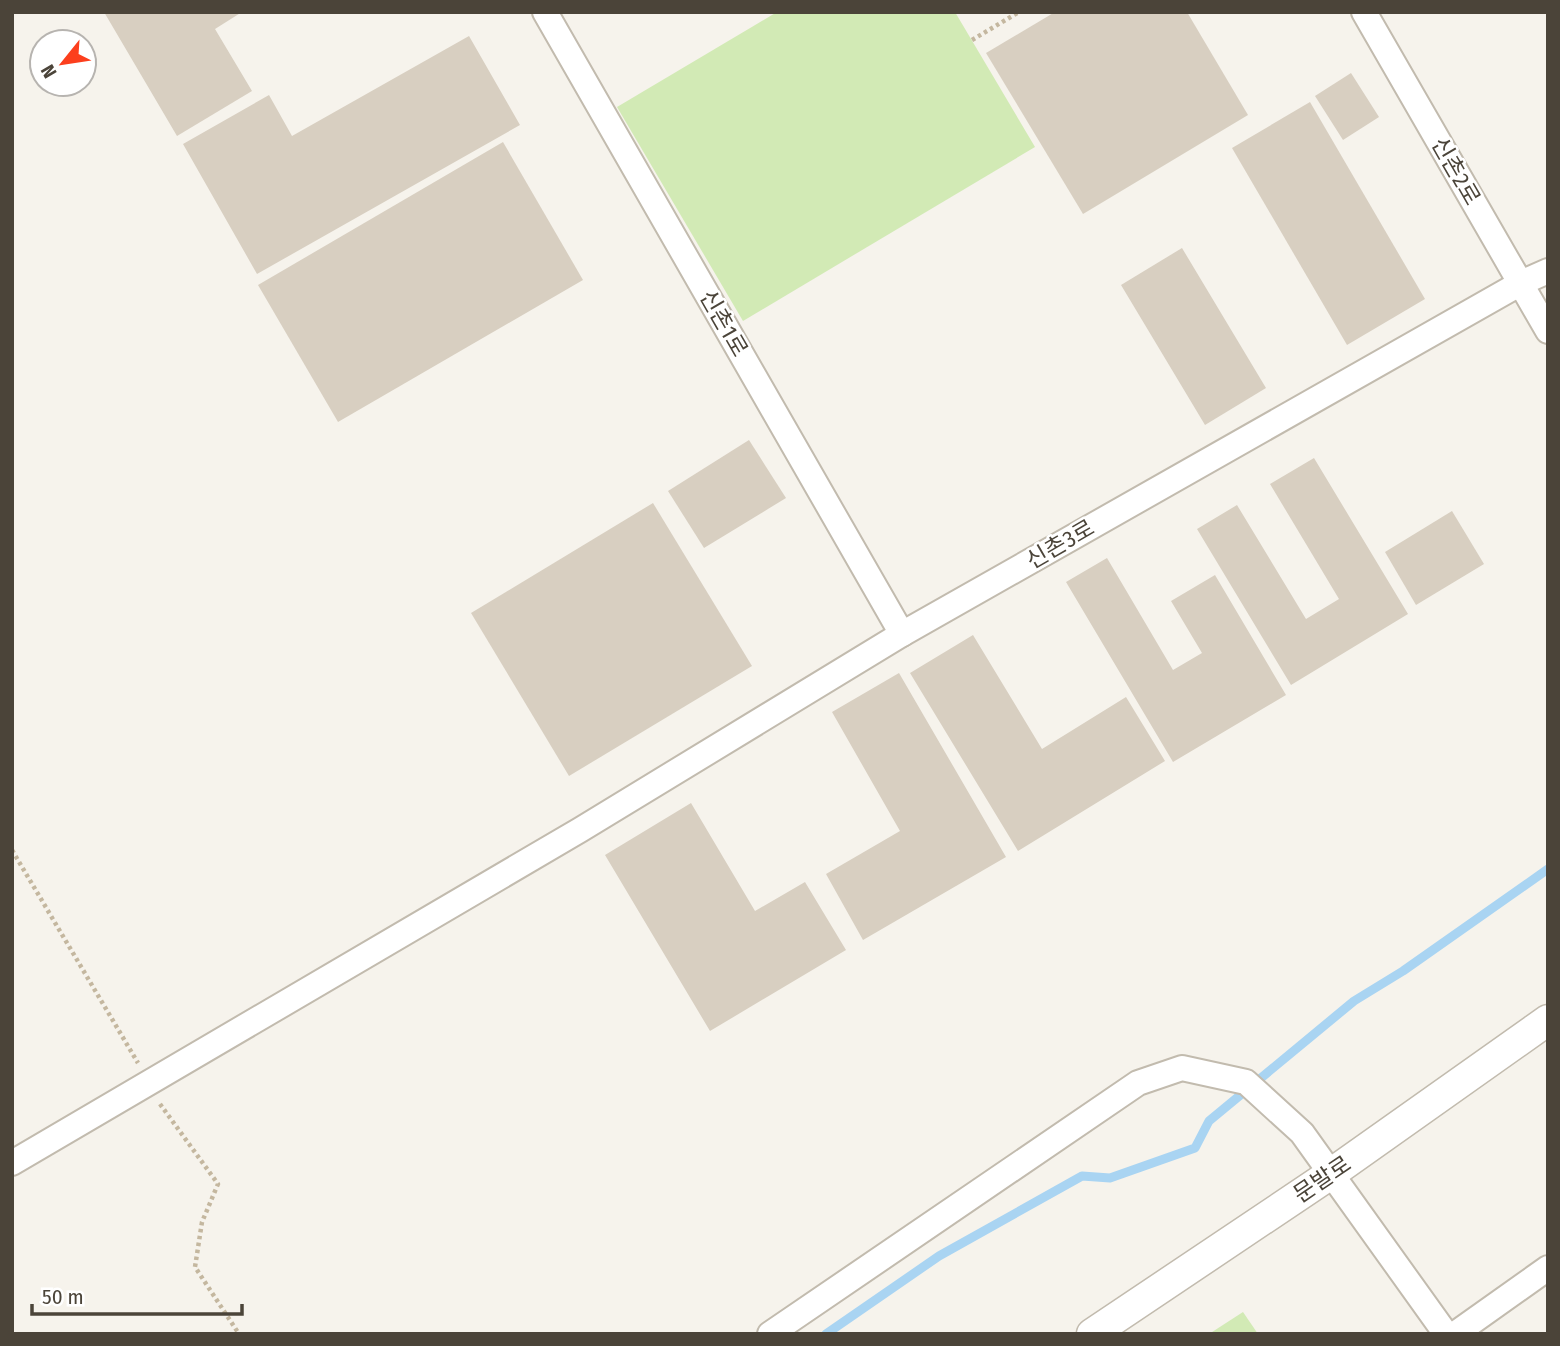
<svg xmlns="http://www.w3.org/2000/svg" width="1560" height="1346" font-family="'Fira Sans Condensed','Noto Sans KR',sans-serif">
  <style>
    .green { fill: #d2eab5 }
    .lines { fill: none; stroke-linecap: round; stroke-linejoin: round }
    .stream { stroke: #a9d4f2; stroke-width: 9 }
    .building { fill: #d8cfc1 }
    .minor-casing { stroke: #c2bbae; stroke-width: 28 }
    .tertiary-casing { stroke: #c2bbae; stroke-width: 33 }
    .path { stroke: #c4b79f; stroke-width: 4.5; stroke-dasharray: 3.5 3.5; stroke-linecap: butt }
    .minor { stroke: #fff; stroke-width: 24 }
    .tertiary { stroke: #fff; stroke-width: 30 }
    .labels { text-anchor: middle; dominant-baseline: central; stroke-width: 5; stroke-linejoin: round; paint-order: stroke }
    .street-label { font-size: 23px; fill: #4b4439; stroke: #fff }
  </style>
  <rect width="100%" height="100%" fill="#f6f3ec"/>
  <g class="green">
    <path d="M777,12H955L1035,147L743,321L617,107Z"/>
    <path d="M1243,1312L1258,1334H1209Z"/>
  </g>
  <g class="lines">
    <path class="stream" d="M826,1334L939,1256L1082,1176L1110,1178L1195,1148L1209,1121L1354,1001L1403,971L1548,869"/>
  </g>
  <g class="building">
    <path d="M104,12H242L215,29L252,91L177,136Z"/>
    <path d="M1055,12H1187L1248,115L1083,214L986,53Z"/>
    <path d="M469,36L520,125L257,274L183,144L269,95L292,136Z"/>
    <path d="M1351,73L1379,117L1343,140L1315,96Z"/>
    <path d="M1310,102L1425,299L1347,345L1232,148Z"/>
    <path d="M503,142L583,280L338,422L258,285Z"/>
    <path d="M1182,248L1266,388L1205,425L1121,285Z"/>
    <path d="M749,440L786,498L704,548L668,491Z"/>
    <path d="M1314,458L1408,614L1291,685L1197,529L1237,505L1306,619L1339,599L1270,484Z"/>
    <path d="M653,503L752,666L569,776L471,613Z"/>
    <path d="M1452,511L1484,564L1416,605L1385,552Z"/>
    <path d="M1107,558L1173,670L1202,653L1171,601L1215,575L1286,695L1173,762L1066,582Z"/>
    <path d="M973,635L1042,749L1126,697L1165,761L1018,851L910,673Z"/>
    <path d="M899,673L1006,857L863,940L826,874L900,831L832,712Z"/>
    <path d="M691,803L755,911L805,882L846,950L710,1031L605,855Z"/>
  </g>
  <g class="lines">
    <g class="minor-casing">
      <g id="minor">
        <path d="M545,12L902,634"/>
        <path d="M1364,12L1548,331"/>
        <path d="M12,1163L580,830L902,634L1521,283L1548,271"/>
        <path d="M770,1334L1138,1083L1182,1068L1246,1082L1302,1133L1446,1334"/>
        <path d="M1455,1334L1548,1268"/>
      </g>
    </g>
    <g class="tertiary-casing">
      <path id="tertiary" d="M1092,1334L1332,1173L1548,1020"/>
    </g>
    <g class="path">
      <path d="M972,40L1019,12"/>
      <path d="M12,850L138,1063"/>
      <path d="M160,1104L218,1184L202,1222L195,1267L239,1334"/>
    </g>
    <use href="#minor" class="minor"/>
    <use href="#tertiary" class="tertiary"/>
  </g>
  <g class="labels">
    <g class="street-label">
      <text transform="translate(1456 171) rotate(60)">신촌2로</text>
      <text transform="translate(724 323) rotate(60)">신촌1로</text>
      <text transform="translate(1060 544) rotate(-30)">신촌3로</text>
      <text transform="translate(1322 1179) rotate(-34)">문발로</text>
    </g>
  </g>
  <rect width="1560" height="1346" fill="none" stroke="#4b4439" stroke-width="28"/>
  <g transform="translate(63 63) rotate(240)"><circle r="33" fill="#ffffff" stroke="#b7b4b0" stroke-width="2"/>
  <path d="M0-5L12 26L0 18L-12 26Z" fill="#fc3f1d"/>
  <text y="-10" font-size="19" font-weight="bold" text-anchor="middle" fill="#4b4439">N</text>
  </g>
  <path d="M32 1304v10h210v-10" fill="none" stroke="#4b4439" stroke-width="3.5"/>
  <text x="42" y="1304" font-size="21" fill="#4b4439" stroke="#ffffff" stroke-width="5" paint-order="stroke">50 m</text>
</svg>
